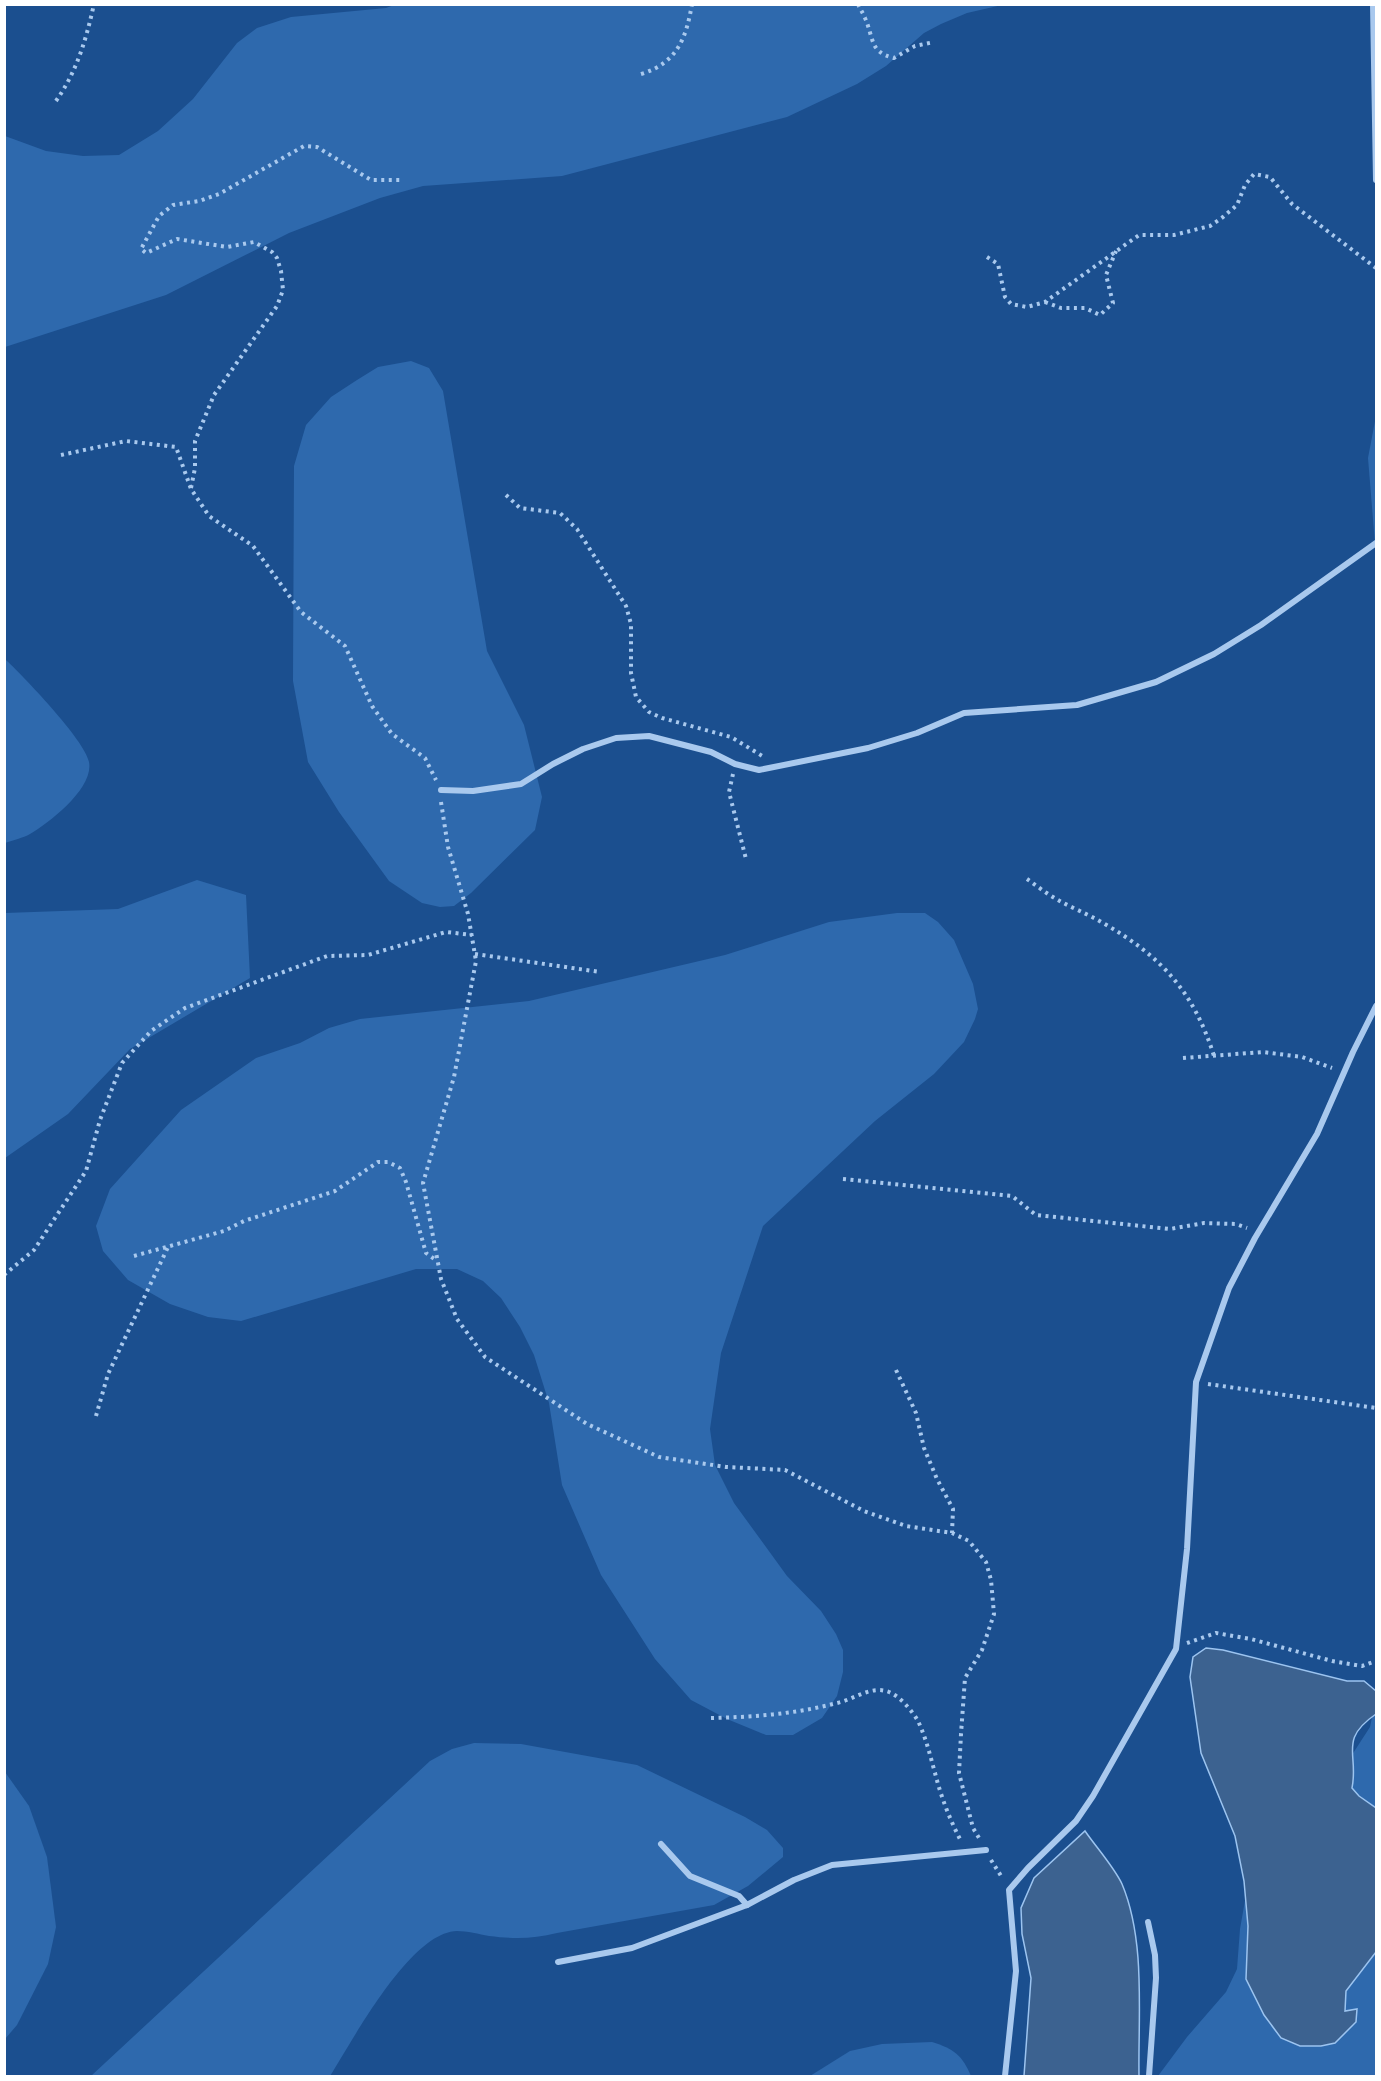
<svg xmlns="http://www.w3.org/2000/svg" width="1381" height="2081" font-family="Signika,sans-serif">
  <style>
    .green { fill: #2e69ad }
    .water { fill: #3c6290; stroke: #9cc4f0; stroke-width: 1.5 }
    .lines { fill: none; stroke-linecap: round; stroke-linejoin: round }
    .path { stroke: #a9c9ee; stroke-width: 4; stroke-dasharray: 3 4.5; stroke-linecap: butt }
    .minor { stroke: #a9c9ee; stroke-width: 6 }
  </style>
  <rect width="100%" height="100%" fill="#1b4f8f"/>
  <g class="green">
    <path d="M394,5V4L1002,5L967,13L941,24L924,33L886,66L857,84L787,117L562,176L423,186L380,198L289,233L166,295L5,347V136L46,151L83,156L119,155L158,131L193,99L237,43L257,28L291,17L386,8Z"/>
    <path d="M411,361L429,368L443,391L487,651L524,725L542,797L535,830L471,893L454,906L440,907L422,903L389,881L339,812L308,762L293,681L294,466L306,425L331,397L357,380L378,367Z"/>
    <path d="M1376,416V556L1368,458Z"/>
    <path d="M5,659C22,675 85,740 89,762C94,788 50,822 30,834C23,838 13,840 5,843Z"/>
    <path d="M197,880L246,895L250,978L130,1049L68,1114L5,1158V913L118,909Z"/>
    <path d="M897,913H925L938,922L954,940L973,984L978,1009L975,1019L964,1042L934,1074L875,1121L763,1226L721,1353L710,1429L715,1465L734,1503L787,1576L821,1611L836,1634L843,1650V1672L837,1696L822,1718L793,1735H766L727,1719L691,1700L655,1659L601,1575L562,1485L549,1403L534,1355L520,1327L501,1298L483,1281L457,1269H416L241,1321L208,1317L170,1304L128,1280L103,1251L96,1226L110,1189L181,1110L256,1058L300,1043L329,1028L360,1019L529,1001L725,955L829,922Z"/>
    <path d="M1376,1698V2076H1158L1187,2037L1226,1992L1237,1969L1240,1929L1253,1855L1348,1761L1370,1727Z"/>
    <path d="M474,1743L521,1744L637,1765L745,1817L767,1830L783,1848V1857L748,1886L714,1905L557,1933C533,1939 514,1939 489,1936C479,1934 467,1931 457,1931C410,1932 353,2040 330,2076H91L430,1761L452,1749Z"/>
    <path d="M5,1772L29,1806L47,1857L56,1927L48,1964L17,2025L5,2039Z"/>
    <path d="M932,2042C954,2049 962,2055 971,2076H810L850,2051L882,2044Z"/>
  </g>
  <g class="water">
    <path d="M1206,1648L1223,1650L1347,1681H1364L1376,1691V1714C1338,1740 1359,1754 1352,1788L1359,1796L1376,1808V1952L1346,1991L1345,2011L1357,2009L1356,2022L1335,2043L1321,2046H1300L1281,2038L1264,2015L1246,1979L1248,1926L1244,1881L1235,1836L1201,1753L1190,1677L1193,1657Z"/>
    <path d="M1085,1831C1096,1847 1114,1867 1122,1884C1146,1941 1138,2016 1139,2076H1024L1031,1978L1022,1934L1021,1908L1034,1878Z"/>
  </g>
  <g class="lines">
    <g class="path">
      <path d="M858,4C860,9 863,13 865,18C874,38 869,52 894,58L915,46L934,42"/>
      <path d="M641,74C677,63 686,39 692,4"/>
      <path d="M56,101C77,71 86,40 94,4"/>
      <path d="M987,257L998,264L1005,297L1011,304L1027,307L1045,302L1139,235H1174L1210,226L1223,217L1237,205L1245,185L1254,174L1270,177L1292,204L1376,268"/>
      <path d="M1045,302L1061,308H1085L1100,315L1113,303L1106,275L1116,251"/>
      <path d="M61,455L126,441L176,447L191,489L209,516L253,546L301,612L345,646L372,706L392,734L425,758L436,780"/>
      <path d="M191,488L195,468V441L214,395L277,306L283,290L281,271L277,258L272,252L254,242L227,247L177,239L146,253L141,249L159,216L173,205L199,201L219,194L304,146L317,147L371,180H403"/>
      <path d="M506,495L520,508L560,513L577,529L626,606L631,624V673L636,697L649,712L662,718L731,737L764,757"/>
      <path d="M733,774L729,792L746,859"/>
      <path d="M441,802L448,847L468,914L476,961L454,1077L423,1183L441,1279L457,1319L485,1357L587,1424L659,1457L726,1467L785,1470L864,1511L906,1526L952,1533L969,1541L986,1562L991,1580L994,1614L982,1650L965,1678L961,1734L959,1773L973,1828L979,1838"/>
      <path d="M1027,879C1037,886 1047,894 1058,900C1072,908 1088,914 1103,923C1161,956 1194,992 1214,1056"/>
      <path d="M475,954L600,972"/>
      <path d="M1183,1058L1263,1052L1302,1057L1332,1068"/>
      <path d="M843,1179L1012,1196L1036,1215L1170,1229L1204,1223L1236,1224L1247,1228"/>
      <path d="M134,1256L224,1231L244,1221L335,1191L378,1162H388L400,1168L406,1182L426,1253L437,1261"/>
      <path d="M4,1275L34,1250L86,1171L100,1120L122,1063L151,1031L185,1008L327,956L368,955L446,932L472,935"/>
      <path d="M896,1370L916,1413L924,1448L937,1479L953,1509L952,1533"/>
      <path d="M1208,1384L1376,1408"/>
      <path d="M96,1416L108,1374L168,1247"/>
      <path d="M1187,1643L1216,1633L1251,1639L1332,1661L1362,1666L1376,1661"/>
      <path d="M711,1718C754,1717 795,1714 837,1703C855,1699 871,1685 889,1692C901,1697 912,1711 918,1721C926,1738 930,1755 935,1773C941,1797 950,1820 961,1841"/>
      <path d="M991,1860L1003,1879"/>
    </g>
    <g class="minor">
      <path d="M1373,4L1376,180"/>
      <path d="M441,790L473,791L521,784L553,764L583,749L616,738L649,736L711,752L735,764L759,770L868,748L917,733L964,713L1077,705L1156,682L1214,654L1261,625L1376,543"/>
      <path d="M661,1844L690,1876L739,1896L747,1905"/>
      <path d="M1148,1922L1155,1955L1156,1978L1149,2076"/>
      <path d="M558,1962L632,1948L747,1905L794,1880L832,1865L986,1850"/>
      <path d="M1005,2076L1016,1971L1009,1890L1028,1868L1076,1821L1093,1796L1176,1649L1187,1549L1196,1382L1229,1288L1255,1238L1317,1134L1353,1052L1376,1006"/>
    </g>
  </g>
  <rect width="1381" height="2081" fill="none" stroke="#ffffff" stroke-width="12"/>
</svg>
